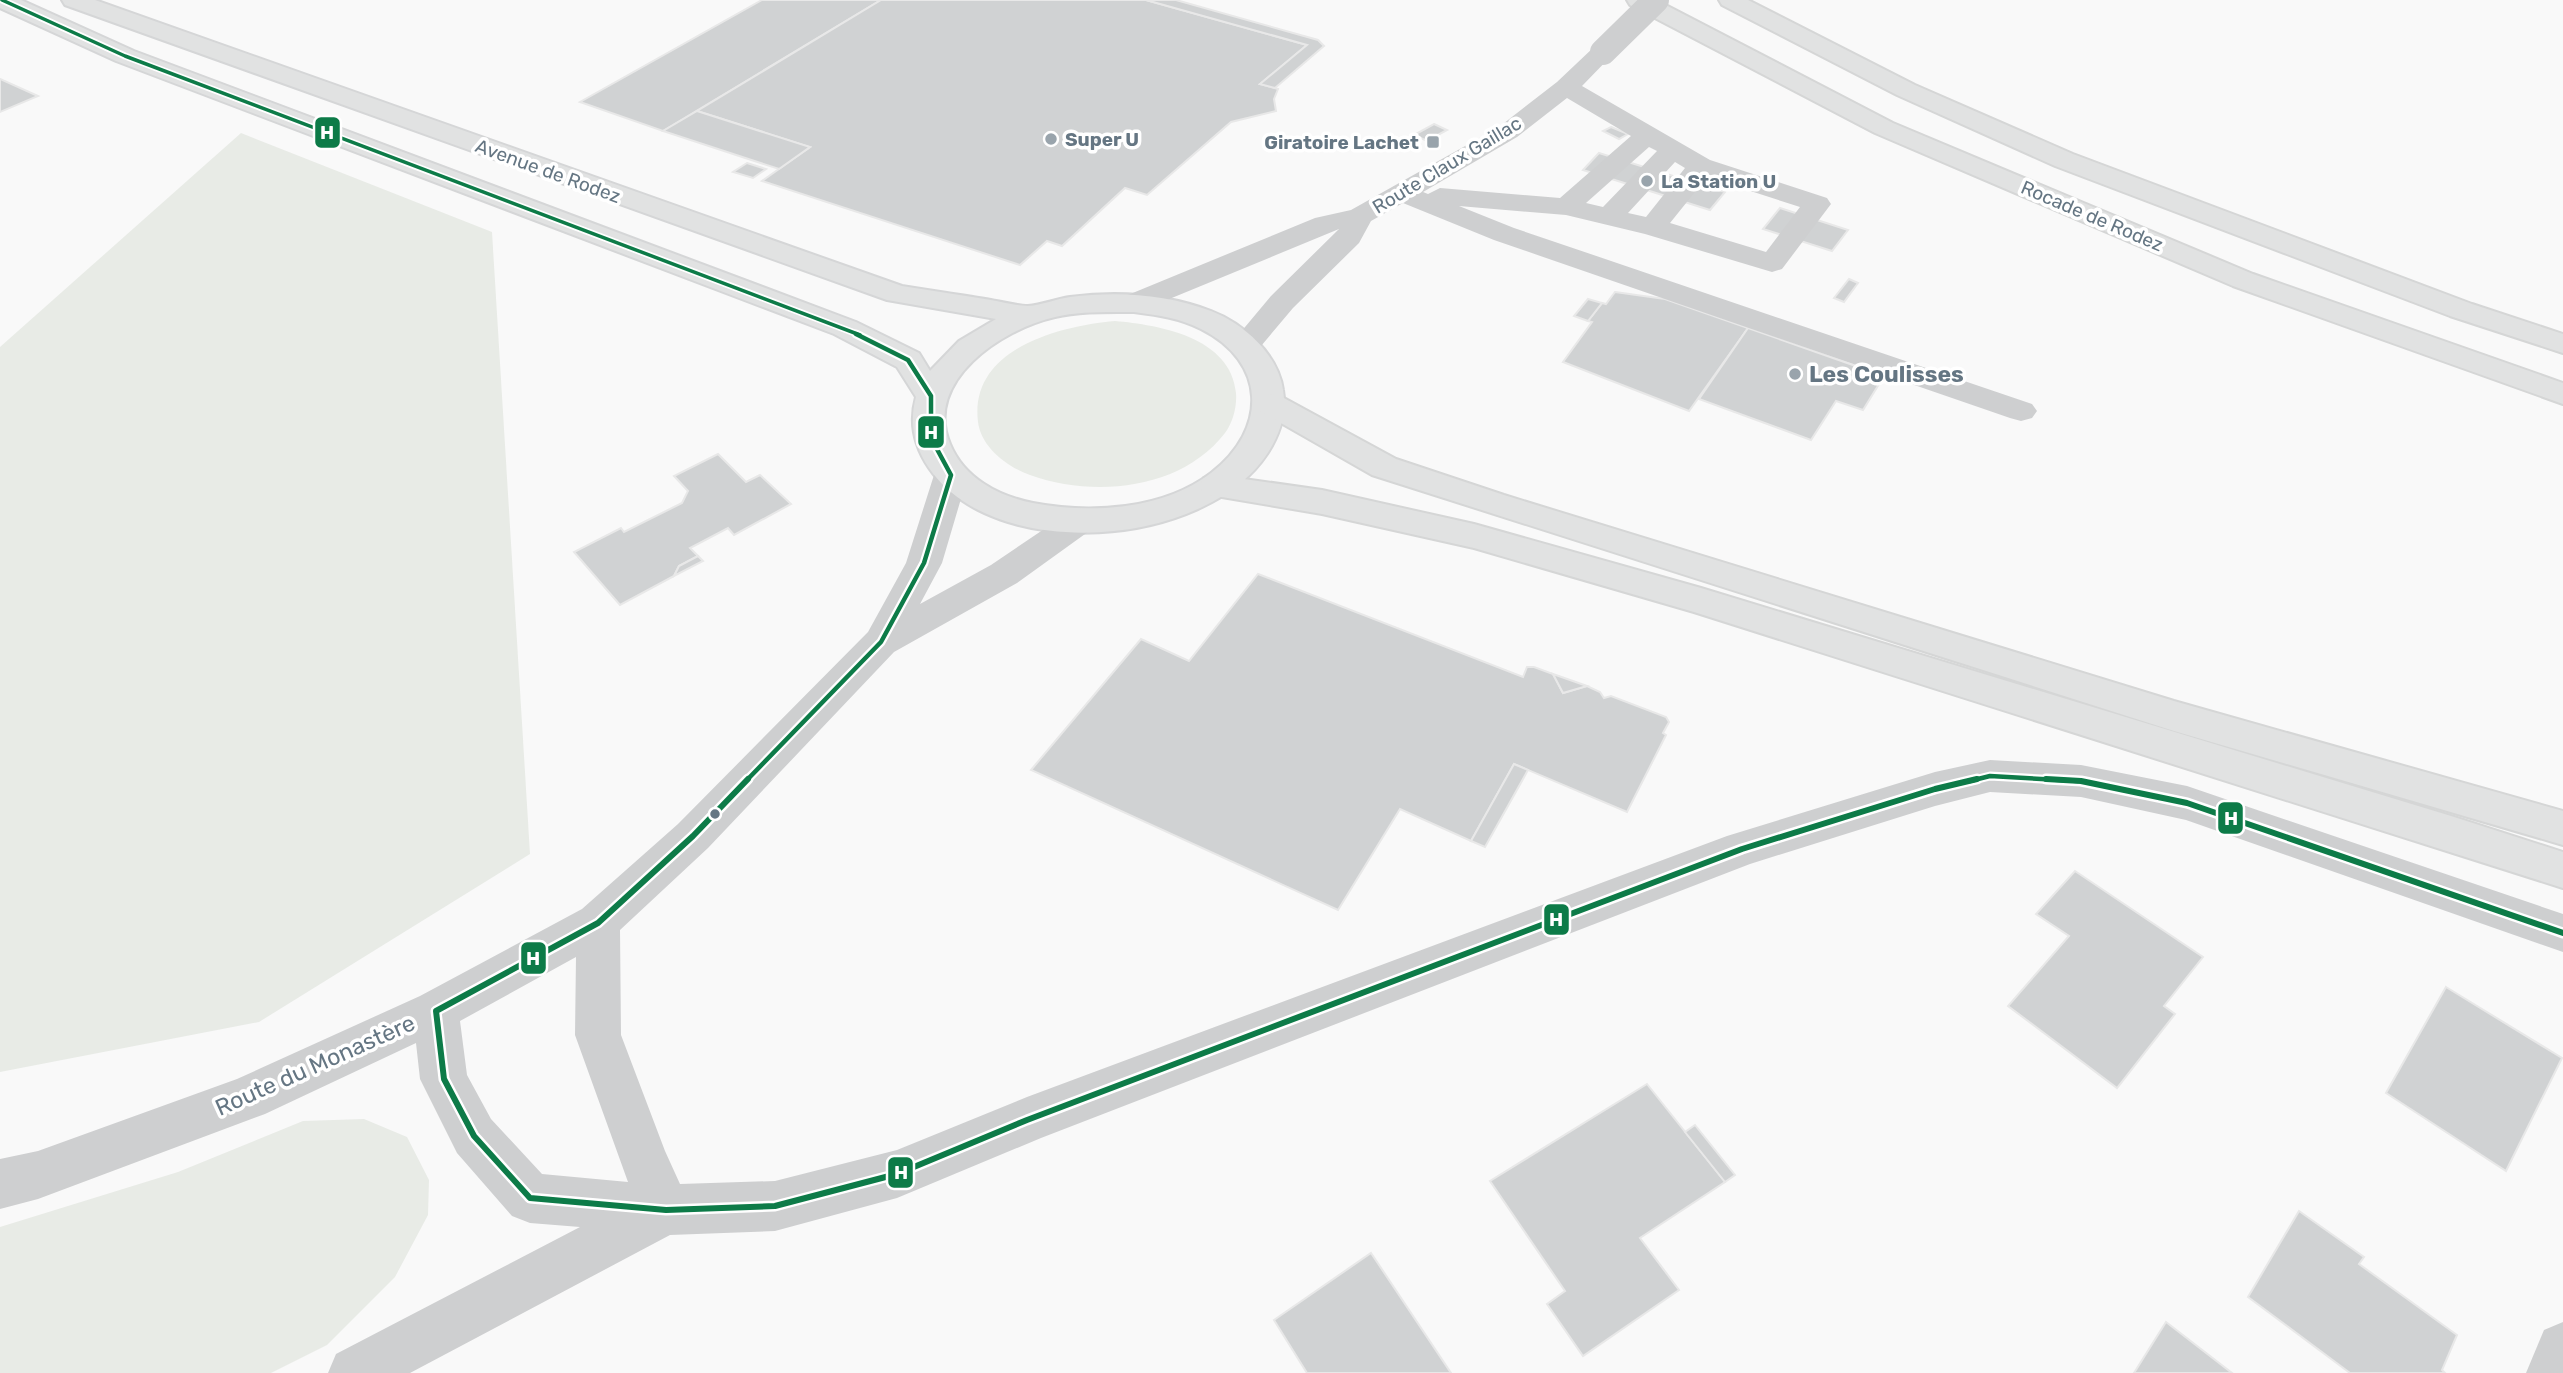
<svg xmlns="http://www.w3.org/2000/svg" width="2563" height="1373" font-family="Rubik,sans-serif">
  <rect width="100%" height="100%" fill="#f9f9f9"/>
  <g fill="#e8ebe6">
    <polygon points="241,133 492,232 530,854 259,1022 0,1072 0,347"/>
    <path d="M1115 321C1159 325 1231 337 1236 393 1237 407 1233 422 1225 433 1181 490 1094 498 1030 475 1007 467 981 447 978 422 969 349 1059 326 1115 321Z"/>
    <polygon points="364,1119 407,1137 429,1180 428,1215 395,1277 327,1345 271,1373 0,1373 0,1227 178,1172 303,1121"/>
  </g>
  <g fill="#d0d2d3" stroke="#e8e8e8" stroke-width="2">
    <polygon points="762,0 881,0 663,131 580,102"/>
    <polygon points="881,0 1146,0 1307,45 1260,84 1278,89 1274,99 1276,111 1231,122 1147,195 1125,188 1062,246 1047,241 1020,265 762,181 810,147 697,111"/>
    <polygon points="1146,0 1176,0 1318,40 1324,46 1275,88 1260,84 1307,45"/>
    <polygon points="0,79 38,96 0,112"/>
    <polygon points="697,111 810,147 779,169 663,131"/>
    <polygon points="1434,124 1447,130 1427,141 1414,135"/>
    <polygon points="1611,127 1628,134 1619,139 1603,131"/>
    <polygon points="1599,153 1725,192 1710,210 1583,170"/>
    <polygon points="747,163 766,169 753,178 733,172"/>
    <polygon points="1780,208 1848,230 1832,251 1763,229"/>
    <polygon points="1849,279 1858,283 1844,302 1834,298"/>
    <polygon points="1615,292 1665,299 1748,328 1689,411 1563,362 1592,322 1588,321 1602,303 1606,304"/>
    <polygon points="1588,299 1602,303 1588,321 1574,316"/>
    <polygon points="1748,328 1884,376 1863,410 1836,401 1811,440 1699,399"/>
    <polygon points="718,454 746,482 760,475 791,504 734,535 728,528 690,548 698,556 679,566 674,576 620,605 574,552 621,528 624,532 682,503 688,491 674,476"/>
    <polygon points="698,556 703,561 674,576 679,566"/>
    <polygon points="1258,574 1523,677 1527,667 1534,667 1553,674 1563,693 1587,686 1600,692 1604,698 1611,696 1666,717 1669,722 1663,733 1666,735 1627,812 1514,764 1471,841 1400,809 1338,910 1031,770 1141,639 1189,661"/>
    <polygon points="1553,674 1587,686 1563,693"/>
    <polygon points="1514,764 1528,770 1485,847 1471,841"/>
    <polygon points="2075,871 2203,957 2164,1006 2175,1014 2117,1088 2008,1006 2069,936 2036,914"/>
    <polygon points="2446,987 2562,1058 2506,1171 2386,1093"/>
    <polygon points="1647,1084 1725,1182 1640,1238 1679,1290 1583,1356 1547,1304 1565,1291 1490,1181"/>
    <polygon points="1695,1125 1735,1175 1725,1182 1685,1132"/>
    <polygon points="2299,1211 2364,1257 2359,1264 2457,1335 2442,1370 2445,1373 2350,1373 2248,1297"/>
    <polygon points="1371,1253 1451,1373 1307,1373 1274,1320"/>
    <polygon points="2166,1322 2232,1373 2134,1373"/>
  </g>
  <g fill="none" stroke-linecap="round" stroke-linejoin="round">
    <g stroke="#d5d6d7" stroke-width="4">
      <path id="major" d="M0 0H21L134 51 856 322 919 353 930 371 959 341 996 319 887 300 65 5 62 0H95L902 286C932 291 962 295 991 300 1003 302 1017 306 1028 306 1042 305 1056 299 1070 297 1117 291 1166 294 1211 311 1243 323 1278 354 1283 390 1287 414 1280 434 1267 454 1205 548 994 564 929 468 914 446 909 422 916 397L897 367 834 334 116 61 0 8ZM1134 312C1157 315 1180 318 1201 329 1267 362 1268 429 1211 473 1163 510 1090 514 1033 503 998 496 964 478 950 444 923 381 1002 329 1055 317 1080 311 1108 312 1134 312Z"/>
    </g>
    <g stroke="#d5d6d6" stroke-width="4">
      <g id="highway">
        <polygon points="1627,0 1656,0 1893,123 2253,274 2563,383 2563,404 2233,286 1875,133 1630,5"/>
        <polygon points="1719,0 1748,0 1915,85 2073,154 2472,304 2563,334 2563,353 2450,316 2055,166 1897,95 1722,5"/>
        <polygon points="1271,394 1282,397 1396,459 1504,495 2174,701 2563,811 2563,845 2174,731 1372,475 1260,411 1255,404 1260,397"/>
        <polygon points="1216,475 1322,490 1474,524 1701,588 2451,816 2563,852 2563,888 1694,612 1474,548 1322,514 1204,494 1199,486 1204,478"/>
      </g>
    </g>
    <g fill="#cecfd0" fill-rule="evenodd">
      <path d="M1603 45 1612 47 1615 52 1582 86 1710 160 1827 198 1831 204 1782 269 1772 272 1762 269 1645 234 1566 215 1459 206 1514 228 2032 404 2037 411 2032 418 2021 421 2010 418 1494 240 1403 203 1371 221 1359 243 1293 308 1256 352 1245 354 1234 352 1230 345 1271 296 1339 229 1145 309 1134 312 1123 309 1119 303 1123 297 1315 218 1351 210 1499 127 1557 82 1594 47ZM1567 98 1631 136 1560 198 1440 188 1428 194 1423 192 1517 137ZM1649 147 1657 151 1603 207 1586 203ZM1675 162 1685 168 1646 217 1628 213ZM1707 177 1800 207 1766 252 1670 223Z"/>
      <path d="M951 464 963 467 968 475 942 563 920 604 991 565 1068 513 1080 509 1092 513 1097 521 1092 529 1017 583 894 652 708 848 620 930 621 1035 665 1151 680 1184 775 1181 897 1150 1027 1097 1727 836 1935 772 1990 760 2081 765 2187 786 2563 914V952L2186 820 2081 797 1990 792 1935 806 1750 864 1041 1138 897 1198 775 1231 670 1235 410 1373H328L336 1354 580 1227 530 1223 512 1216 457 1153 420 1079 416 1043 265 1114 38 1199 0 1209V1159L38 1151 237 1079 420 996 582 909 678 824 868 632 906 563 934 475 939 467ZM576 957 575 1035 628 1182 542 1174 491 1119 467 1075 460 1021Z"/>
      <polygon points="2563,1322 2563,1373 2526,1373 2544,1330"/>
    </g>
    <use href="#major" fill="#e1e2e2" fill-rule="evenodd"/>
    <use href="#highway" fill="#e1e2e2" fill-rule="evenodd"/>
    <polyline stroke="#cecfd0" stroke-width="26" points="1603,52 1656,0"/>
    <g stroke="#fff" stroke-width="7">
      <polyline id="bus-1-far2" points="2,0 125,56 860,335"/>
    </g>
    <g stroke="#fff" stroke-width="9">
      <g id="bus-1-far1">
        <polyline points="746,781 881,642 924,563 951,475 931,438 931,396 908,360 856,334"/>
        <polyline points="1970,781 1990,776 2078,781"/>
      </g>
    </g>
    <g stroke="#fff" stroke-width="11">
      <g id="bus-1">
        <polyline points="748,779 693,836 598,923 436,1011 444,1079 474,1136 530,1198 666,1210 775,1206 897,1174 1027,1120 1742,849 1935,789 1977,779"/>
        <polyline points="2046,779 2081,781 2187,803 2563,933"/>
      </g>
    </g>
    <use href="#bus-1-far2" stroke="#0d7b48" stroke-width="3.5"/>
    <use href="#bus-1-far1" stroke="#0d7b48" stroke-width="4.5"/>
    <use href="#bus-1" stroke="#0d7b48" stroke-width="6"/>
  </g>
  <g fill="#99a4ac" stroke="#fff" stroke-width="2.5">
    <circle cx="1051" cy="139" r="7"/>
    <rect x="1426" y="135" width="14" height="14" rx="3.5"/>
    <circle cx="1647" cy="181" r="7"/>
    <circle cx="1795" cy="374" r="7"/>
  </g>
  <circle fill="#657683" stroke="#fff" stroke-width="2.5" cx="715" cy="814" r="6"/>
  <g text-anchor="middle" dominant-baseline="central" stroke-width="7" stroke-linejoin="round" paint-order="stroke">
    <g font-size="19" font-weight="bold" fill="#657683" stroke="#fff" text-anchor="start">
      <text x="1065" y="139">Super U</text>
      <text x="1419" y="142" text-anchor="end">Giratoire Lachet</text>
      <text x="1661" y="181">La Station U</text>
    </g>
    <g font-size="19" fill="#657683" stroke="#fff">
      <text transform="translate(1447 165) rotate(-31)">Route Claux Gaillac</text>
      <text transform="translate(548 171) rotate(20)">Avenue de Rodez</text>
      <text transform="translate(2092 216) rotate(23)">Rocade de Rodez</text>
    </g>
    <g font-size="23" font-weight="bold" fill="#657683" stroke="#fff" text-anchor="start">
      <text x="1809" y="374">Les Coulisses</text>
    </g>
    <g font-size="23" fill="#657683" stroke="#fff">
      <text transform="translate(315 1065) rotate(-24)">Route du Monastère</text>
    </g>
  </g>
  <g stroke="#fff" stroke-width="2.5">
    <rect x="314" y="116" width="27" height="33" rx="7" fill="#0d7b48"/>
    <rect x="917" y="415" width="28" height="34" rx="7" fill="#0d7b48"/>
    <rect x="2217" y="801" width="27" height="34" rx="7" fill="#0d7b48"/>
    <rect x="1543" y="903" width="27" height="33" rx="7" fill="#0d7b48"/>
    <rect x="520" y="941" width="27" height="34" rx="7" fill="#0d7b48"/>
    <rect x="887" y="1156" width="27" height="33" rx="7" fill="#0d7b48"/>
  </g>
  <g font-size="19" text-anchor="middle" font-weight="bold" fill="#fff">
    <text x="327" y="139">H</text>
    <text x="931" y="439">H</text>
    <text x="2231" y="825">H</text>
    <text x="1556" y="926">H</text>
    <text x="533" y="965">H</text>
    <text x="901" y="1179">H</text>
  </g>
</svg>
